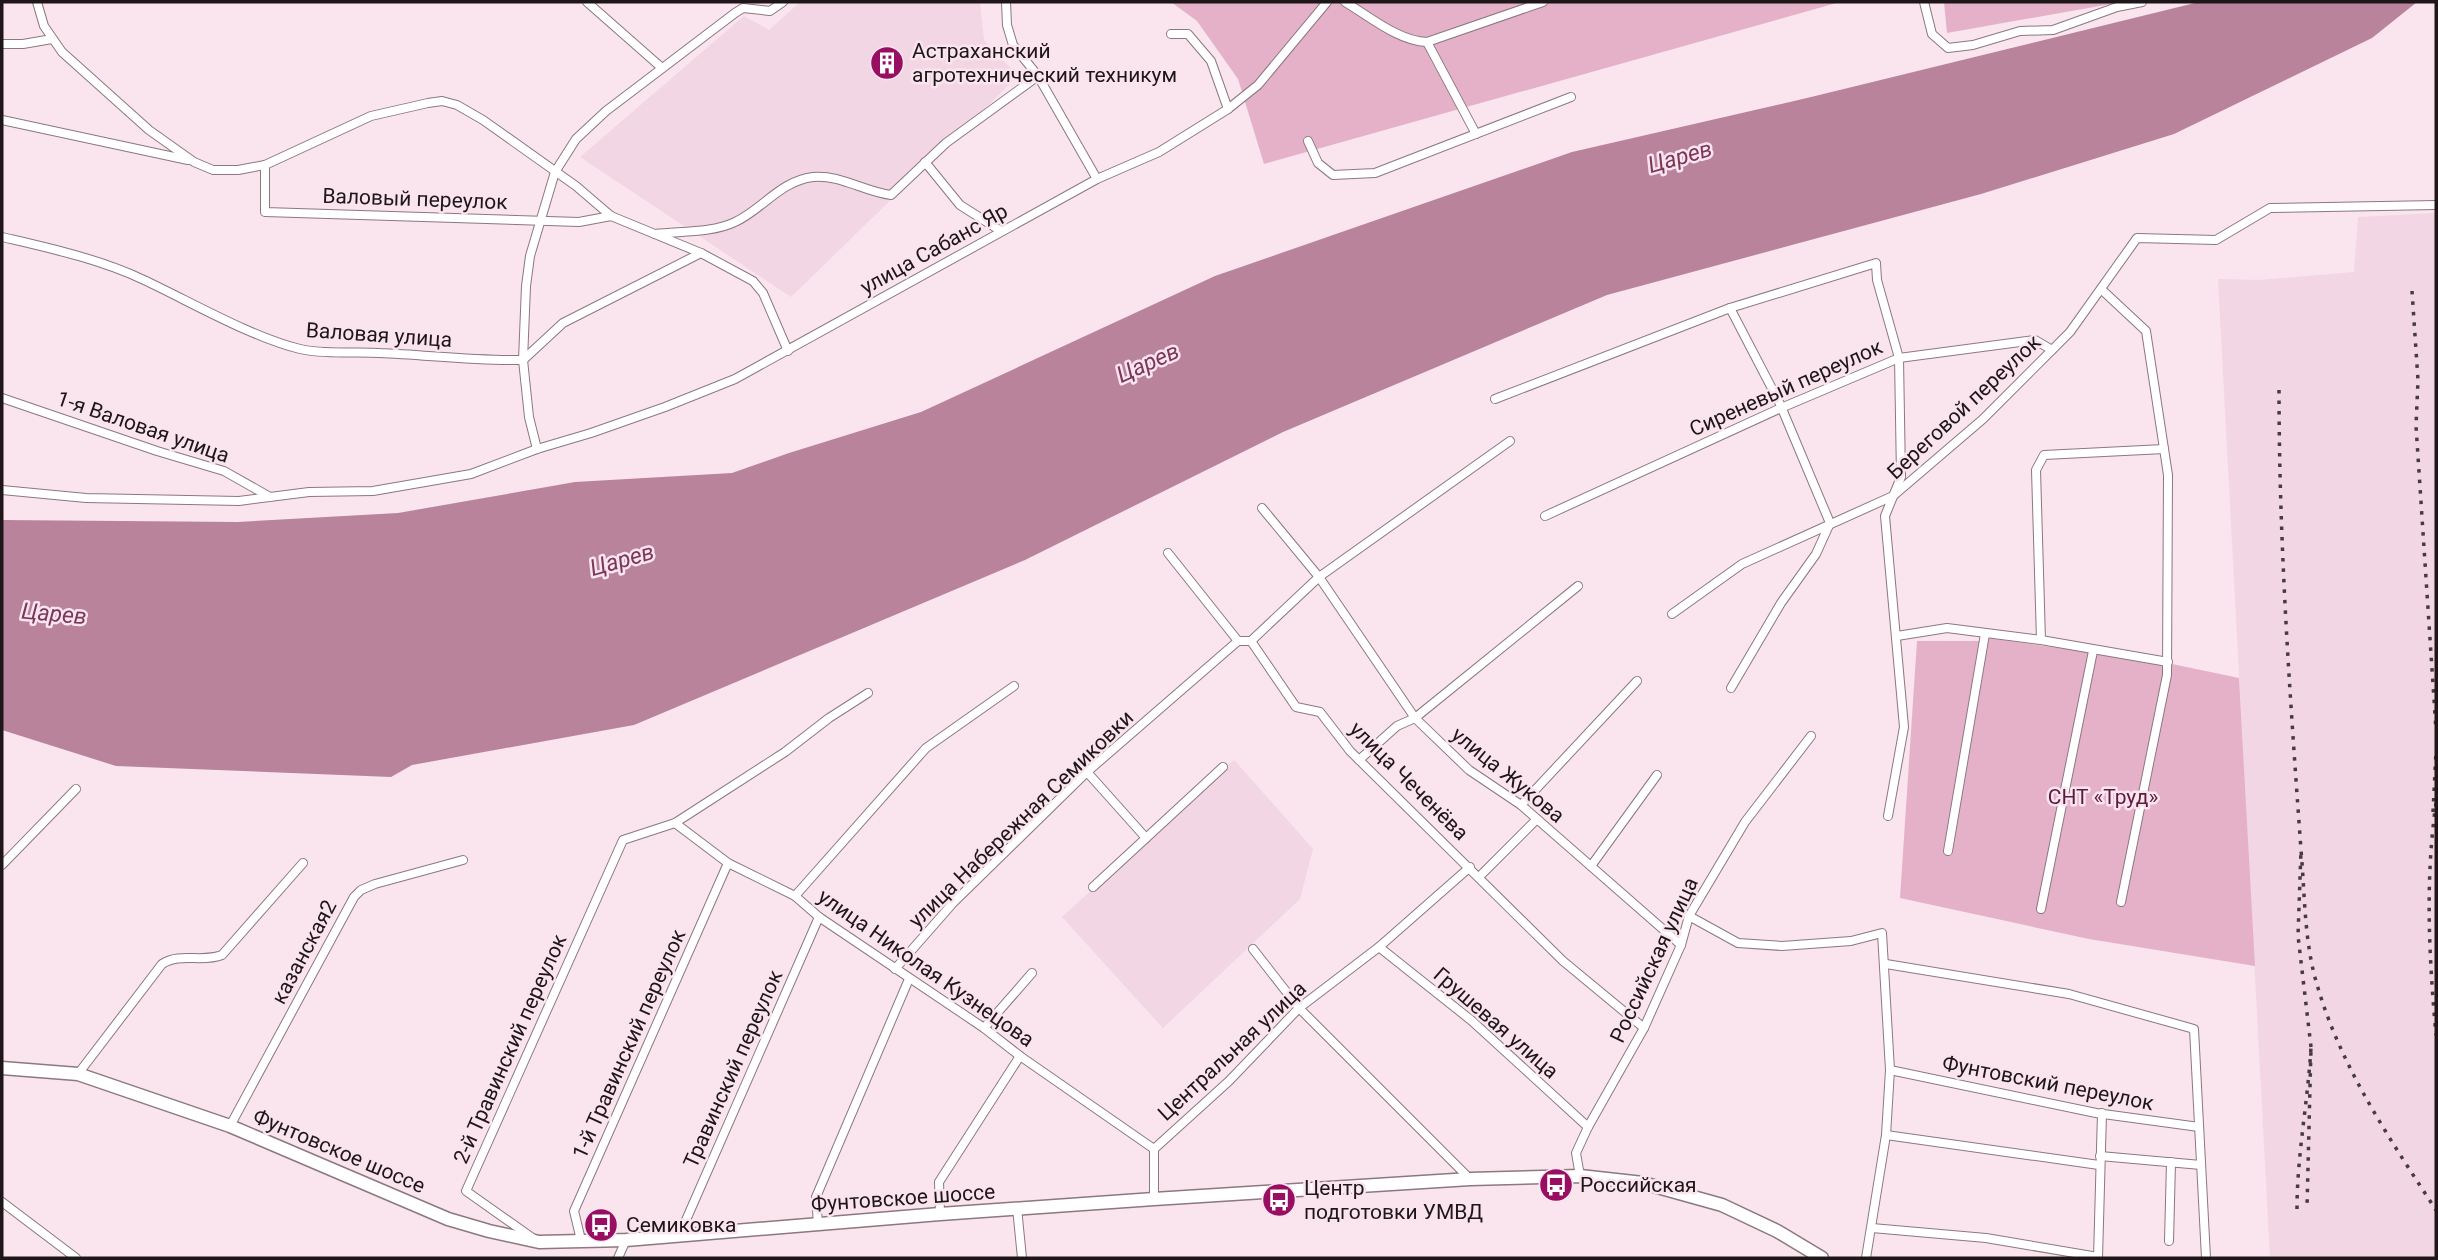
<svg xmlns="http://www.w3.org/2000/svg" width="2438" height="1260" font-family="Roboto,sans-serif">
  <rect width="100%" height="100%" fill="#fae4ed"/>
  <g fill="#f3d6e3">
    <polygon points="800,2 980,2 984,40 1018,76 791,297 580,157 744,16 769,30"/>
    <polygon points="2436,213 2436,1258 2270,1258 2218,279 2259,280 2354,272 2358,217"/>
    <polygon points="1234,760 1313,849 1300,899 1163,1028 1062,917"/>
  </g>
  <g fill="#e5b1c8">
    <polygon points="1171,2 1840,2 1264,164 1238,79 1197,21"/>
    <polygon points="1944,2 2122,2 1947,33"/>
    <polygon points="1988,638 2172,664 2239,678 2255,966 2089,939 1900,898 1917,641 1979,641"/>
  </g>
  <polygon fill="#b9839c" points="2199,2 2417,2 2372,38 2174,134 1981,194 1607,295 1283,432 1025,560 634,725 412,765 391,777 116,766 2,730 2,520 238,522 398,513 575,482 732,473 789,453 921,412 1215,276 1572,152 1807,98"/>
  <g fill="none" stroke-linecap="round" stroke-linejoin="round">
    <g stroke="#8b7880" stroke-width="10">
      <g id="street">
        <polyline points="37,2 44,26 62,52 149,130 194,162 213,170 238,170 265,165 371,116 428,103 442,101 457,105 483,120 576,186 611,216 701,253 753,281 763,293 788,351"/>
        <polyline points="587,2 662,68"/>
        <polyline points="1006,2 1007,25 1013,45 1038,76 1097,179"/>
        <path d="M1345 2C1369 16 1398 41 1427 42L1543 2"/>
        <polyline points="1924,2 1932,34 1948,48 1973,45 2020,31 2053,30 2117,7 2142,2"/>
        <polyline points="1171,34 1188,34 1211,61 1228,109"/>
        <polyline points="1427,42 1476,134"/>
        <polyline points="2,44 23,44 52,39"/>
        <polyline points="2,120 188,160"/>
        <polyline points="1308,141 1318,163 1333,175 1375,173 1571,97"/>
        <polyline points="925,162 960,205 1001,231"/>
        <polyline points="265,165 265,212 579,222 611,216"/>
        <path d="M655 234C681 231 712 233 735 222 763 209 780 181 813 177 839 174 865 192 891 195L946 143 1038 76"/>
        <path d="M2 237C49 248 100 259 144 280 191 302 251 337 300 349 325 355 354 351 380 353 428 355 475 361 523 360L563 323 701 253"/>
        <polyline points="2101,289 2146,331 2168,475 2167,675 2121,902"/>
        <polyline points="1730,308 1780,404 1830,523 1816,554 1781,603 1731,688"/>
        <polyline points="2,398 157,451 224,471 270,497"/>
        <polyline points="1495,399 1730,308 1876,263 1877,280 1899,358 1901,477 1885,516 1904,727 1888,816"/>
        <polyline points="537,449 529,417 523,360 526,286 530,256 555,172 576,139 606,111 735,13 743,8 770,11 783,2"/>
        <polyline points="2,490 86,498 239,501 309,492 373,491 471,474 537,449 591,433 665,407 735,379 1097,179 1159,152 1228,109 1258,85 1327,2"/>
        <polyline points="1262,508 1319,577 1415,718 1469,770 1521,805 1681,945"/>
        <polyline points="1545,516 1781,408 1899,358 2035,340 2052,350"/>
        <polyline points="1168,553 1238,641 1251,641 1296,707 1320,712 1350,751 1563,961 1644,1028"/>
        <polyline points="1672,614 1742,564 1893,496 1983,419 2070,332 2137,238 2216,240 2270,208 2436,205"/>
        <polyline points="1897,636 1947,628 2041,640 2168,662"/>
        <polyline points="2041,640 2036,470 2044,455 2164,449"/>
        <polyline points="1251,641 1319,577 1510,441"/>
        <polyline points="1359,760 1397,726 1415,718 1578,586"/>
        <polyline points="1087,772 1146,838"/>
        <polyline points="1521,805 1637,681"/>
        <polyline points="675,823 728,863 795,896 819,917 984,1028 1020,1056 1154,1149"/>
        <polyline points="1948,851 1985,634"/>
        <polyline points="2,865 76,789"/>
        <polyline points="1591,866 1657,775"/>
        <polyline points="1479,877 1537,819"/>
        <polyline points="1093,887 1223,767"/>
        <polyline points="795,896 926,748 1014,686"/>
        <polyline points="2041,909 2093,651"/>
        <polyline points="1689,916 1738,943 1782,946 1851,941 1882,933 1890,1070 1886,1135 1866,1258"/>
        <polyline points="1379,947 1472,1021 1588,1127"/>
        <polyline points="1253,949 1299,1008 1470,1179"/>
        <polyline points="1886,964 2069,994 2194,1029 2206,1258"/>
        <polyline points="895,969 953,903 1087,772 1238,641"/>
        <polyline points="984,1028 1032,973"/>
        <polyline points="1890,1070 2096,1113 2199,1127"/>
        <path d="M78 1074 162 964C180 952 202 963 222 955L303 863"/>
        <polyline points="230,1126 354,897 361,890 375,884 463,860"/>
        <polyline points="1886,1135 2099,1165"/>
        <polyline points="2100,1156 2201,1165"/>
        <polyline points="1580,1176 1576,1153 1588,1127 1644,1028 1681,945 1689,916 1745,822 1811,736"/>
        <polyline points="1154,1199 1154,1149 1229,1081 1299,1008 1379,947 1470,867"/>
        <polyline points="2,1202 76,1258"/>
        <polyline points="1017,1208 1022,1258"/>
        <polyline points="940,1214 939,1182 1020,1056"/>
        <polyline points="818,1224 816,1197 909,979"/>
        <polyline points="1872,1228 1986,1238 2098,1257"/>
        <polyline points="679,1236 819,917"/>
        <polyline points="534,1239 466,1191 623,840 675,823 785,752 829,718 868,693"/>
        <polyline points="581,1240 574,1211 728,863"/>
        <polyline points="2169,1241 2171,1162"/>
        <polyline points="618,1258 626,1240"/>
        <polyline points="2098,1258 2102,1113"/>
      </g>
    </g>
    <g stroke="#8b7880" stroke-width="15">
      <polyline id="secondary" points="2,1068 78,1074 230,1126 448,1219 489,1231 539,1242 626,1240 940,1214 1154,1199 1470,1179 1580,1176 1643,1183 1722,1205 1777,1231 1822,1258"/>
    </g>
    <use href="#street" stroke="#fff" stroke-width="8"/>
    <use href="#secondary" stroke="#fff" stroke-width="12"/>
    <g stroke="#463b3f" stroke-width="3.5" stroke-dasharray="3.5 7" stroke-linecap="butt">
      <polyline points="2412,291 2418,380 2416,426 2436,730"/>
      <path d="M2279 390C2279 544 2290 697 2301 850"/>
      <path d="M2436 803C2425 880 2429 957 2436 1035"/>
      <polyline points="2433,812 2436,751"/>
      <path d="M2311 1047 2298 936 2301 850C2305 895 2304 944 2318 988 2342 1069 2391 1141 2436 1210"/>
      <path d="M2297 1209C2297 1155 2308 1101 2311 1047L2307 1208"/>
    </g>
  </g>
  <defs>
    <g id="building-disc" transform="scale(1.75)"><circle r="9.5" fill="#970e63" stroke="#fae4ed"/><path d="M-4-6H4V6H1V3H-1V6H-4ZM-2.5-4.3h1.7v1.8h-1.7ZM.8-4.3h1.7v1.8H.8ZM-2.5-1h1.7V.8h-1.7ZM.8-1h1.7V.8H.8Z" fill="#fff"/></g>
    <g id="bus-disc" transform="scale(1.75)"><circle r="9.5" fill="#970e63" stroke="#fae4ed"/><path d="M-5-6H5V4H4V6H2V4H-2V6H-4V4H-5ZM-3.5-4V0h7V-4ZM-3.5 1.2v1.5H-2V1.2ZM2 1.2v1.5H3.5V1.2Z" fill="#fff"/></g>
  </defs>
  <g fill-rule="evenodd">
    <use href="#building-disc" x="887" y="63"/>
    <use href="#bus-disc" x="1556" y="1185"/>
    <use href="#bus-disc" x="1279" y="1200"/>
    <use href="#bus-disc" x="601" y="1225"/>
  </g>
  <g text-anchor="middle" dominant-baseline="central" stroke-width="5" stroke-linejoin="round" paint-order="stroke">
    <g font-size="21" fill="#1e1619" stroke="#fae4ed" text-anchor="start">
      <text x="912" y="51">Астраханский<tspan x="912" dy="24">агротехнический техникум</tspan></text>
      <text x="1580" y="1185">Российская</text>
      <text x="1304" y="1188">Центр<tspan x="1304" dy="24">подготовки УМВД</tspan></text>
      <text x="626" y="1225">Семиковка</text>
    </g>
    <g font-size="21" fill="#1e1619" stroke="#fae4ed">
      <text transform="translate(415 199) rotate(2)">Валовый переулок</text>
      <text transform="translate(934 249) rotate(-29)">улица Сабанс Яр</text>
      <text transform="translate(379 335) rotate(4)">Валовая улица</text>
      <text transform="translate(1786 388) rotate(-24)">Сиреневый переулок</text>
      <text transform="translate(1964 407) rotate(-43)">Береговой переулок</text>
      <text transform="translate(143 427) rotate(19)">1-я Валовая улица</text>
      <text transform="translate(1508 775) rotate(39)">улица Жукова</text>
      <text transform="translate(1409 781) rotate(45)">улица Чеченёва</text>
      <text transform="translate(1021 819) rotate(-44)">улица Набережная Семиковки</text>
      <text transform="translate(304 952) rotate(-62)">казанская2</text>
      <text transform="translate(1654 960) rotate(-65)">Российская улица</text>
      <text transform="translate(926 968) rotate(35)">улица Николая Кузнецова</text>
      <text transform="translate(1496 1023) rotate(41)">Грушевая улица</text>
      <text transform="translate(629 1044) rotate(-66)">1-й Травинский переулок</text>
      <text transform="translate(510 1049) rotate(-66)">2-й Травинский переулок</text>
      <text transform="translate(1232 1051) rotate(-43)">Центральная улица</text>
      <text transform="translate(733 1069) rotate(-66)">Травинский переулок</text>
      <text transform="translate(2048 1083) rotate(11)">Фунтовский переулок</text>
      <text transform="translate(339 1151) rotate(23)">Фунтовское шоссе</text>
      <text transform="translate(903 1198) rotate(-4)">Фунтовское шоссе</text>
    </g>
    <g font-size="21" fill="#5c1a3f" stroke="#fae4ed">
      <text x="2103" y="797">СНТ «Труд»</text>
    </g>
    <g font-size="23" font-style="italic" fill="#7b375a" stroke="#fae4ed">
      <text transform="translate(1680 157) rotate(-16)">Царев</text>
      <text transform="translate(1148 363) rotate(-24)">Царев</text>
      <text transform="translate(622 560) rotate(-16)">Царев</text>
      <text transform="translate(54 614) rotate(5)">Царев</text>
    </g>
  </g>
  <rect width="2438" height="1260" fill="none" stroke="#1e1619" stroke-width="7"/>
</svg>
